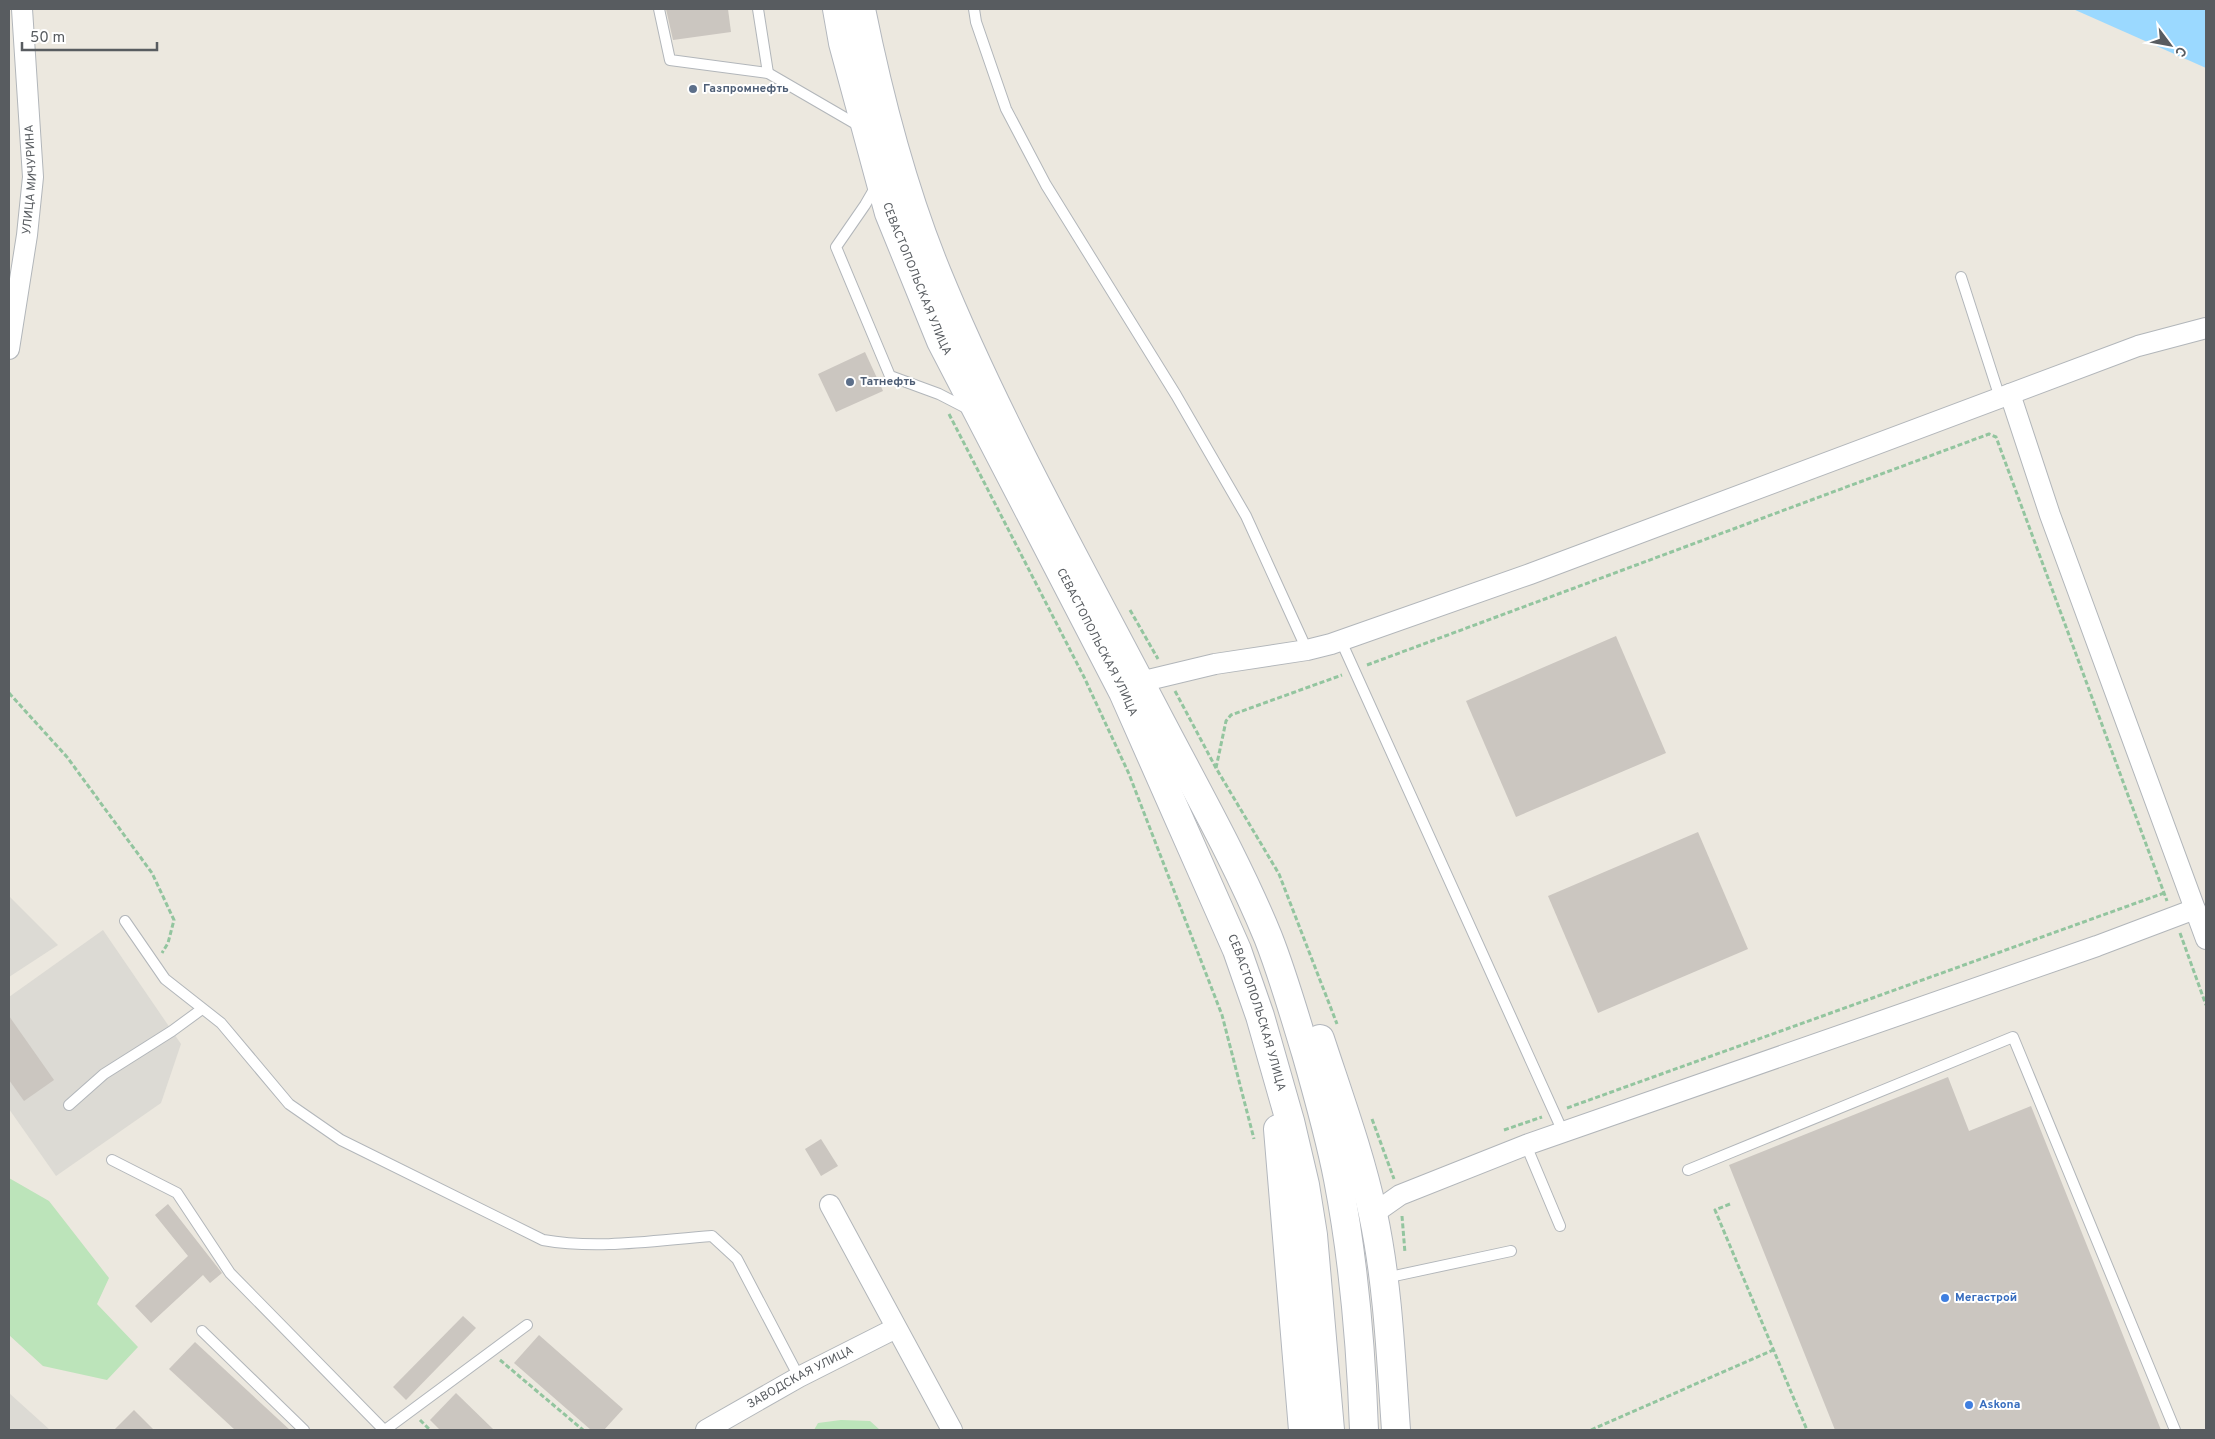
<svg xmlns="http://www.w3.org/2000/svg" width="2215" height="1439" font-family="Overpass,sans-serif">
  <rect width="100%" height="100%" fill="#ece8df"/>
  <g fill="#dcdad4">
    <polygon points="9,896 58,945 9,977"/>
    <polygon points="103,930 181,1044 161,1103 56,1176 9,1109 9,997"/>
    <polygon points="9,1393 50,1430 9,1430"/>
  </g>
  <g fill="#bce4ba">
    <polygon points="9,1178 49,1201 109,1278 97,1304 138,1347 107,1380 43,1366 9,1335"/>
    <polygon points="841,1420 870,1421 880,1430 814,1430 818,1423"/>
  </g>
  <polygon fill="#9bd9ff" points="2073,9 2206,9 2206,68"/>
  <g fill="#cbc6c0">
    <polygon points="666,9 728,9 731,32 673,40"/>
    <polygon points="865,352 883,391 836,412 818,374"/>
    <polygon points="1616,636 1666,753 1516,817 1466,701"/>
    <polygon points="1698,832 1748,949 1598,1013 1548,896"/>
    <polygon points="9,1016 54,1080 24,1101 9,1080"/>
    <polygon points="1948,1077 1969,1131 2031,1106 2161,1430 1835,1430 1729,1165"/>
    <polygon points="821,1139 838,1166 821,1176 805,1149"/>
    <polygon points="168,1204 222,1273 210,1283 203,1275 151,1323 135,1306 188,1256 155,1215"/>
    <polygon points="463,1316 476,1328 406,1400 393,1387"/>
    <polygon points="539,1335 623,1409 604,1430 591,1430 514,1363"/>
    <polygon points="195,1342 290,1430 235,1430 169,1369"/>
    <polygon points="456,1393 494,1430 440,1430 430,1420"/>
    <polygon points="134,1410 154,1430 114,1430"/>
  </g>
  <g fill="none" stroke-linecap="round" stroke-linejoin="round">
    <g stroke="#b2b6ba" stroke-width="12">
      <g id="lane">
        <polyline points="659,9 670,60 768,73 861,127"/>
        <polyline points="758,9 768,73"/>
        <polyline points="974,9 976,22 1006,109 1046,185 1176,395 1246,516 1307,650"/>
        <polyline points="876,186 865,205 836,247 890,376 939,394 970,410"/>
        <polyline points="1961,277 2000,398"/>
        <polyline points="1341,641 1563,1132"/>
        <path d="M125 921 165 979 221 1023 289 1104 341 1140 543 1240C599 1250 657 1240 712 1236L737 1259 799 1377"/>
        <polyline points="69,1105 104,1074 172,1031 202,1009"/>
        <polyline points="1526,1145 1560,1226"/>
        <polyline points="112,1160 177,1193 230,1273 384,1430"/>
        <polyline points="1688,1170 2013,1037 2175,1430"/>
        <polyline points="1385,1278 1511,1251"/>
        <polyline points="202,1331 304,1430"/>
        <polyline points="385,1430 527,1325"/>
      </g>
    </g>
    <g stroke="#b2b6ba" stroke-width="22">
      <g id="street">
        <path id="s1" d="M9 349 27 235 33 177 22 9"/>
        <polyline points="2010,394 2050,515 2206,939"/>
        <polyline points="1140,682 1215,664 1307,650 1331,644 1530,574 2138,346 2206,328"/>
        <polyline points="830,1205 952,1430"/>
        <polyline points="1373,1214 1400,1195 1526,1145 2097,946 2195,909"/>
        <path id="s2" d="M706 1430 799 1377 896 1328"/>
      </g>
    </g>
    <g stroke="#b3b7bd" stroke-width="30">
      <g id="secondary">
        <path id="s3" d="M837 9 843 43 889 213 941 341 1123 692 1237 950 1260 1016 1290 1121 1305 1185 1313 1235 1330 1430"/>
        <path d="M861 9C879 98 902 188 937 273 999 424 1080 567 1155 711 1194 786 1236 859 1268 937 1283 975 1294 1014 1306 1053 1318 1095 1330 1137 1338 1179 1354 1262 1361 1346 1364 1430"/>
        <path d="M1320 1039C1339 1097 1360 1154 1373 1214 1388 1284 1391 1359 1396 1430"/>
        <polyline points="1278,1129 1303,1430"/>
      </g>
    </g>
    <g stroke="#93c59f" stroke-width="3" stroke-dasharray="5 2.5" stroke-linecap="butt">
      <polyline points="949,414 1084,677 1129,774 1222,1015 1254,1139"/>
      <polyline points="1130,610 1158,659"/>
      <polyline points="1367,665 1989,434 1996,437 2167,901"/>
      <polyline points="1175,691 1216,768 1279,874 1337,1024"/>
      <polyline points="9,693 67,757 152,873 174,920 168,943 162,953"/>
      <polyline points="1216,768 1226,721 1231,715 1342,675"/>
      <polyline points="2180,933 2206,1005"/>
      <polyline points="1567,1108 2164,893"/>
      <polyline points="1372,1119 1394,1179"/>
      <polyline points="1504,1130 1542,1117"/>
      <polyline points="1730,1204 1715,1210 1807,1430"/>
      <polyline points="1402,1216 1405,1253"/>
      <polyline points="500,1360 583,1430"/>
      <polyline points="420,1420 430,1430"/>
      <polyline points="1591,1430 1773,1350"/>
    </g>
    <use href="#lane" stroke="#fff" stroke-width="10"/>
    <use href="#street" stroke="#fff" stroke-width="20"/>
    <use href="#secondary" stroke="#fff" stroke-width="28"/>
  </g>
  <g fill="#5c6f8a" stroke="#fff" stroke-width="2">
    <circle cx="693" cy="89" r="5"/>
    <circle cx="850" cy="382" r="5"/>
  </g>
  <g fill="#3f7fe0" stroke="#fff" stroke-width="2">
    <circle cx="1945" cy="1298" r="5"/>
    <circle cx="1969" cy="1405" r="5"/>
  </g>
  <g text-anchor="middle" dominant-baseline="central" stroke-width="4" stroke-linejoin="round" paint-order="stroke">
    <g font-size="12" font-weight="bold" fill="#4e5e75" stroke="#fff" text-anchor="start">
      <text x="703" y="89">Газпромнефть</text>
      <text x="860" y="382">Татнефть</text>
    </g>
    <g font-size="12" fill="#585c60" stroke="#fff">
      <text stroke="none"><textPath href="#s1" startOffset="171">УЛИЦА МИЧУРИНА</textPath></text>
      <text stroke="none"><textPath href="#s3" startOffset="282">СЕВАСТОПОЛЬСКАЯ УЛИЦА</textPath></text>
      <text stroke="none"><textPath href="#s3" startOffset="688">СЕВАСТОПОЛЬСКАЯ УЛИЦА</textPath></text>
      <text stroke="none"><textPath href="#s3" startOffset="1092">СЕВАСТОПОЛЬСКАЯ УЛИЦА</textPath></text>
      <text stroke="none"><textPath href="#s2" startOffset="108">ЗАВОДСКАЯ УЛИЦА</textPath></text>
    </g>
    <g font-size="12" font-weight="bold" fill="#366cbe" stroke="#fff" text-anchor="start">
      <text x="1955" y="1298">Мегастрой</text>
      <text x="1979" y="1405">Askona</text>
    </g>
  </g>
  <rect width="2215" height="1439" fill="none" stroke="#585c60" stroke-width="20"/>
  <g transform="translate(2170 45) rotate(122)" stroke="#ffffff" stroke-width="4" paint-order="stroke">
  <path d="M0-4L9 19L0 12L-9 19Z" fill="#585c60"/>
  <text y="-8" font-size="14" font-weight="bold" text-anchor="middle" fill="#585c60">С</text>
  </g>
  <path d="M22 42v8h135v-8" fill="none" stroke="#585c60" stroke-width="2.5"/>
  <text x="30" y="42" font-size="15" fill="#585c60" stroke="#ffffff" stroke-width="4" paint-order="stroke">50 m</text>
</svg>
